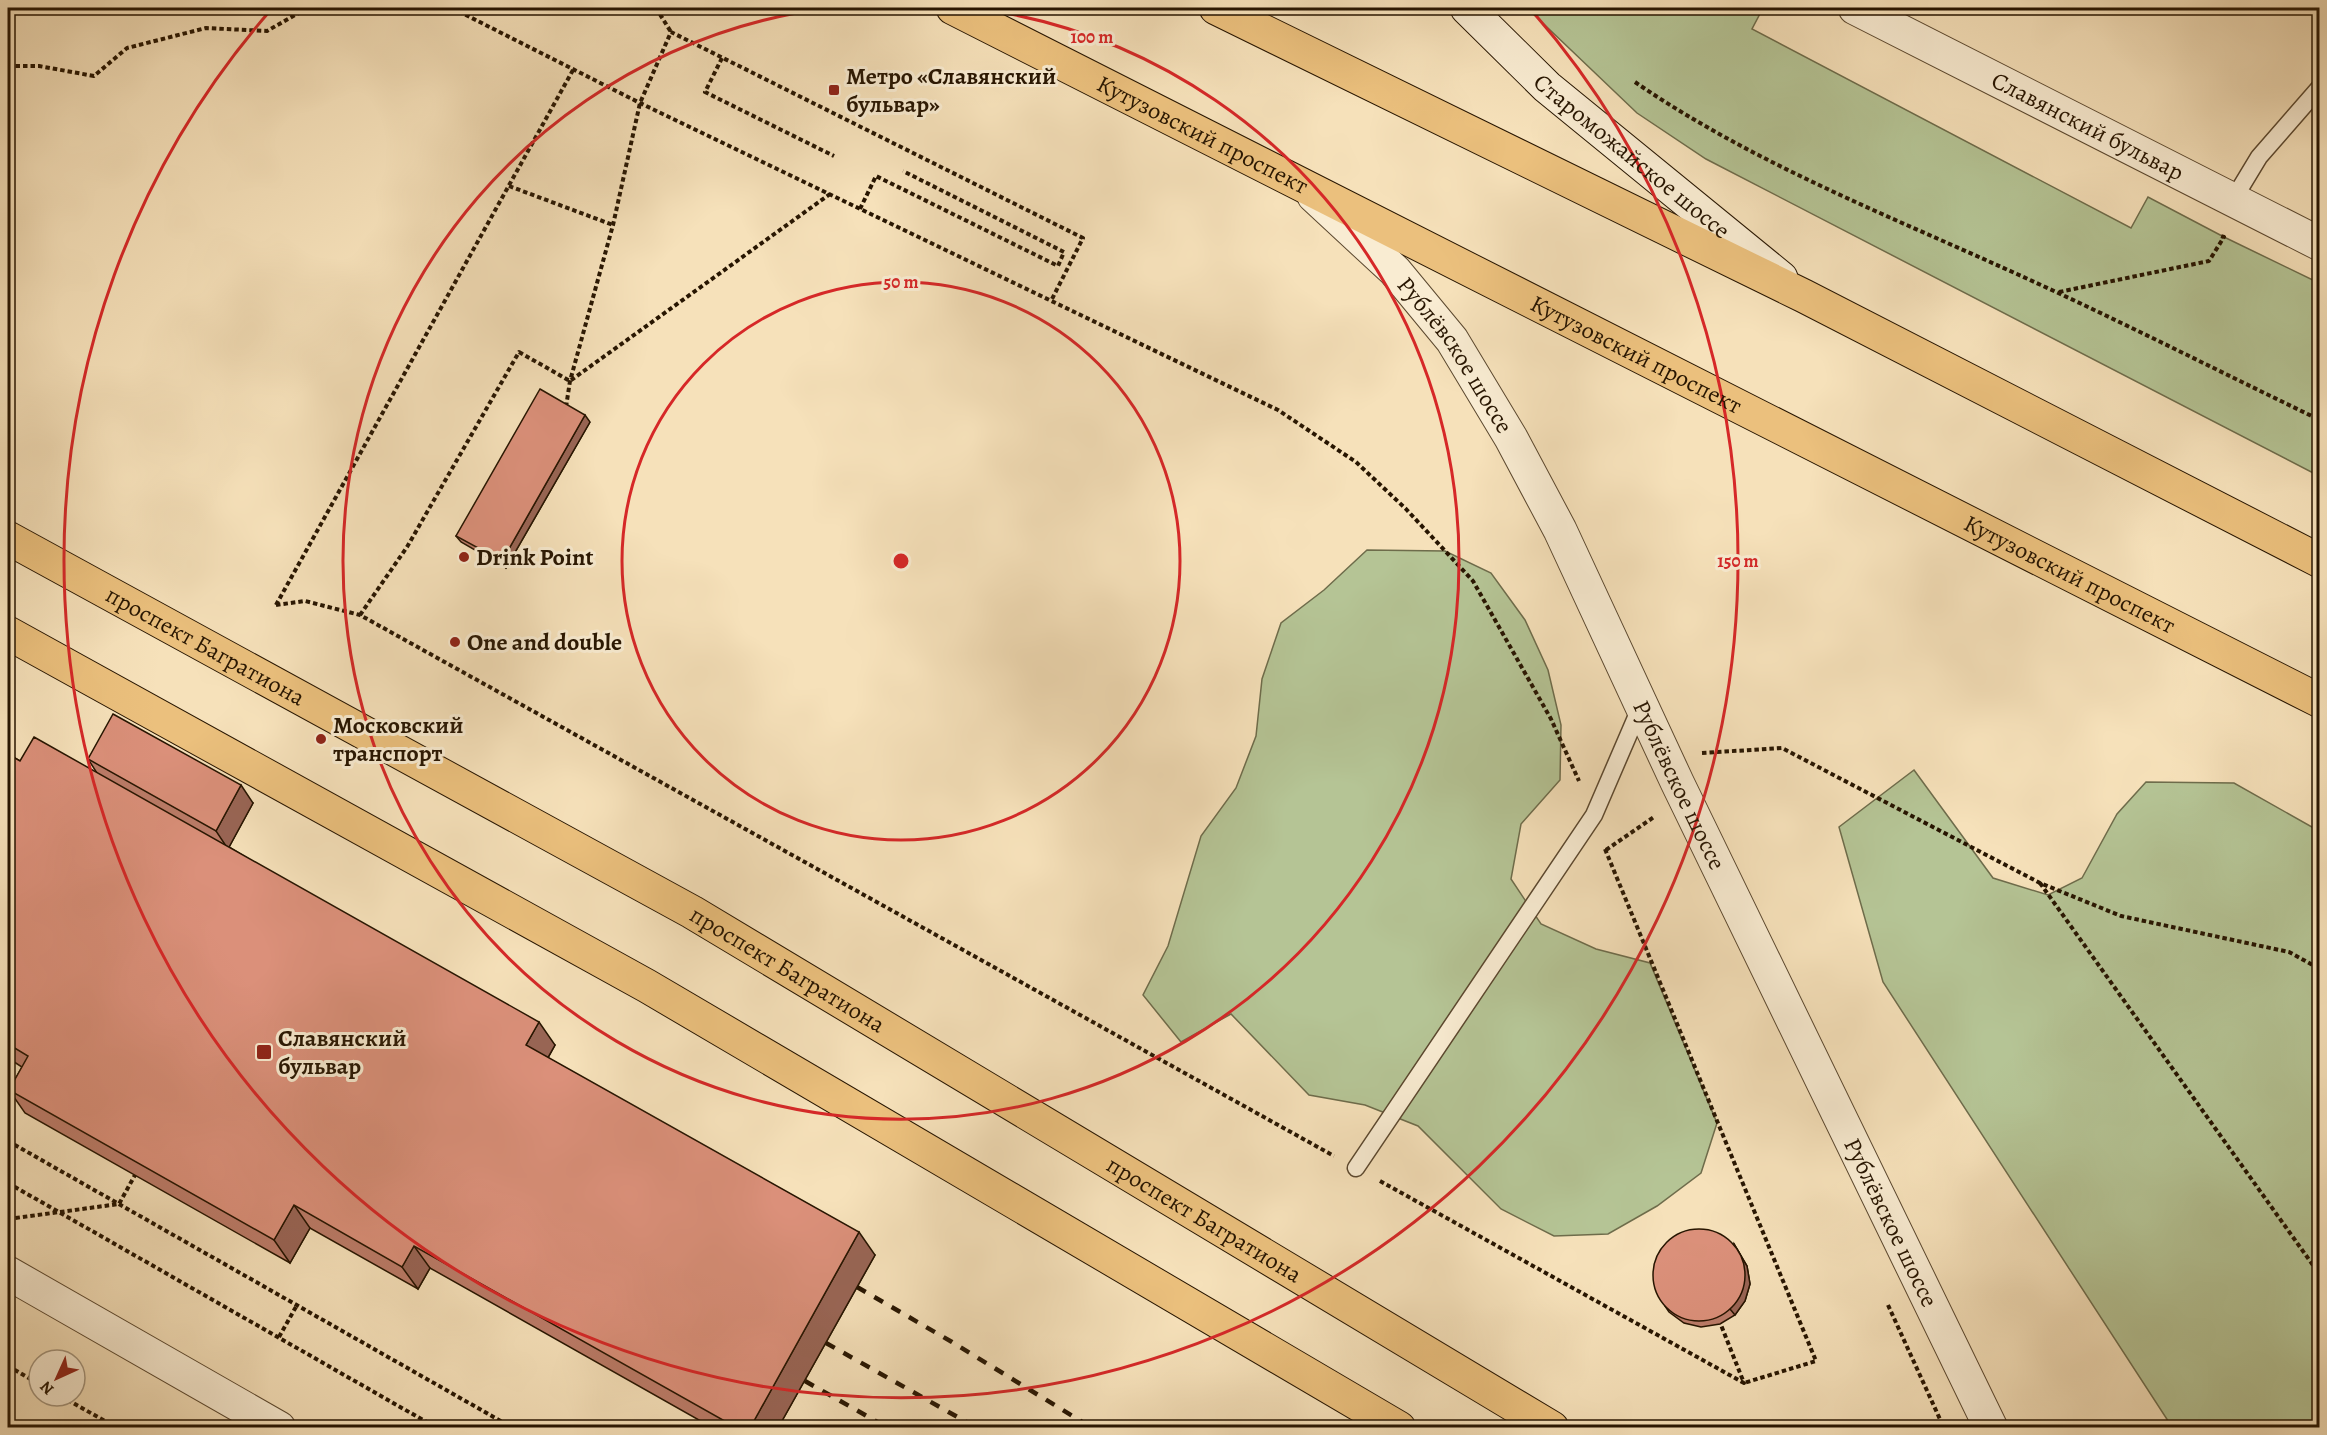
<svg xmlns="http://www.w3.org/2000/svg" width="2327" height="1435" font-family="Alegreya,serif">
  <rect width="100%" height="100%" fill="#f6e1ba"/>
  <filter id="stains"><feTurbulence type="fractalNoise" baseFrequency=".00333" numOctaves="4"/><feColorMatrix values="0 0 0 0 .2 0 0 0 0 .09 0 0 0 0 .02 0 0 0 .5 -.17"/></filter>
  <radialGradient id="worn" r=".72"><stop offset=".6" stop-color="#630" stop-opacity="0"/><stop offset="1" stop-color="#630" stop-opacity=".3"/></radialGradient>
  <g fill="#b5c495" stroke="#6e6c4b" stroke-width="1.5">
    <polygon points="1527,8 1763,8 1752,29 2131,228 2148,197 2224,237 2319,283 2319,476 1706,159 1637,113"/>
    <polygon points="1367,550 1445,551 1491,573 1525,620 1548,670 1561,725 1560,780 1521,824 1511,879 1541,924 1596,949 1650,963 1717,1123 1701,1173 1657,1206 1608,1234 1554,1236 1501,1209 1418,1126 1365,1105 1309,1095 1231,1014 1181,1042 1143,995 1168,946 1201,836 1236,788 1256,736 1262,679 1281,623 1324,590"/>
    <polygon points="1914,770 1993,878 2048,895 2082,878 2117,814 2146,782 2234,783 2319,831 2319,1427 2172,1427 1883,982 1839,827"/>
  </g>
  <g fill="none" stroke-linecap="round" stroke-linejoin="round">
    <g stroke="#5b482f" stroke-width="19">
      <g id="service">
        <polyline points="2233,200 2259,157 2320,87"/>
        <polyline points="1356,1168 1594,815 1641,706"/>
      </g>
    </g>
    <g stroke="#5b482f" stroke-width="35">
      <polyline id="minor" points="8,1273 279,1428"/>
    </g>
    <g stroke="#5b482f" stroke-width="35">
      <g id="tertiary">
        <path id="s1" d="M1855 8 2320 244"/>
        <path id="s2" d="M1314 196 1395 271 1452 340 1511 438 1560 530 1677 782 1991 1428"/>
      </g>
    </g>
    <g stroke="#271501" stroke-width="35">
      <g id="secondary">
        <path id="s3" d="M1467 8 1547 87 1781 278"/>
      </g>
    </g>
    <g stroke="#271501" stroke-width="35">
      <g id="primary">
        <path id="s4" d="M953 8 2320 701"/>
        <polyline points="1216,8 1804,296 2320,561"/>
        <path id="s5" d="M8 538 692 912 1552 1428"/>
        <polyline points="8,633 647,986 1399,1428"/>
      </g>
    </g>
    <g stroke="#271501" stroke-width="4" stroke-dasharray="4.5 3" stroke-linecap="butt">
      <polyline points="452,8 640,103 1278,410 1356,462 1406,509 1473,581 1551,719 1579,781"/>
      <polyline points="656,8 671,32"/>
      <polyline points="722,58 705,92 834,156"/>
      <polyline points="8,66 39,66 94,76 127,48 206,28 267,31 307,8"/>
      <path d="M1635 82C1750 161 1882 213 2008 270 2113 317 2216 370 2320 420"/>
      <polyline points="509,186 613,225"/>
      <polyline points="860,209 876,176 1058,266 1064,252 903,171"/>
      <polyline points="2059,292 2209,261 2224,237 2221,236"/>
      <polyline points="566,407 570,381 613,225 640,103 671,32 1083,238 1051,301"/>
      <polyline points="276,605 305,601 360,615 1334,1156"/>
      <polyline points="276,605 573,70"/>
      <polyline points="360,615 407,547 519,352 570,381 830,194"/>
      <polyline points="1702,753 1782,748 2040,883 2121,916 2289,952 2320,969"/>
      <polyline points="1605,849 1816,1361 1744,1383"/>
      <polyline points="1606,850 1654,817"/>
      <polyline points="2040,883 2320,1275"/>
      <polyline points="8,1141 513,1428"/>
      <polyline points="1380,1181 1744,1383 1719,1320"/>
      <polyline points="8,1183 437,1428"/>
      <polyline points="8,1219 119,1204 135,1175"/>
      <polyline points="1888,1305 1944,1428"/>
      <polyline points="279,1337 297,1305"/>
      <polyline points="8,1366 39,1384"/>
      <polyline points="61,1396 117,1428"/>
    </g>
    <use href="#service" stroke="#f9ecd2" stroke-width="16"/>
    <use href="#minor" stroke="#f9ecd2" stroke-width="33"/>
    <use href="#tertiary" stroke="#f9ecd2" stroke-width="33"/>
    <use href="#secondary" stroke="#f9ecd2" stroke-width="33"/>
    <use href="#primary" stroke="#ebc07d" stroke-width="33"/>
    <g stroke="#271501" stroke-width="4.5" stroke-dasharray="10 10" stroke-linecap="butt">
      <polyline points="857,1287 952,1342 1092,1428"/>
      <polyline points="826,1343 977,1428"/>
      <polyline points="805,1381 888,1428"/>
    </g>
  </g>
  <g fill="#bc7c69" stroke="#271501" stroke-width="1.5">
    <polygon points="590,422 506,568 461,542 456,536"/>
    <polygon points="8,754 20,761 97,773 88,759 253,803 229,847 555,1045 548,1058 875,1255 778,1428 713,1428 430,1268 418,1289 310,1228 290,1263 25,1113 9,1090 22,1067 8,1058"/>
    <polygon points="1734,1244 1747,1266 1750,1284 1745,1301 1735,1315 1720,1324 1701,1327 1684,1323 1669,1312 1665,1306"/>
  </g>
  <g fill="#996555" stroke="#271501" stroke-width="1.5">
    <polygon points="585,415 590,422 506,568 502,561"/>
    <polygon points="241,785 253,803 228,849 216,831"/>
    <polygon points="539,1022 555,1045 542,1068 526,1045"/>
    <polygon points="294,1205 310,1228 290,1263 274,1240"/>
    <polygon points="859,1232 875,1255 778,1428 750,1428"/>
    <polygon points="1734,1244 1747,1266 1750,1284 1745,1301 1735,1315 1730,1309"/>
    <polygon points="414,1246 430,1268 418,1289 402,1267"/>
  </g>
  <g fill="#db907a" stroke="#271501" stroke-width="1.5">
    <polygon points="540,389 585,415 502,561 456,536"/>
    <polygon points="113,714 241,785 216,831 88,759"/>
    <polygon points="34,737 539,1022 526,1045 859,1232 750,1428 737,1428 414,1246 402,1267 294,1205 274,1240 9,1090 28,1056 8,1044 8,754 20,761"/>
    <circle cx="1699" cy="1275" r="46"/>
  </g>
  <g fill="none" stroke="#d62828" stroke-width="3">
    <circle cx="901" cy="561" r="279"/>
    <path d="M974 8A558 558 0 1 1 828 8"/>
    <path d="M1533 12A837 837 0 1 1 269 12"/>
  </g>
  <g fill="#8f2418" stroke="#f9ecd2" stroke-width="2">
    <rect x="828" y="84" width="12" height="12" rx="3"/>
    <circle cx="464" cy="557" r="6"/>
    <circle cx="455" cy="642" r="6"/>
    <circle cx="321" cy="739" r="6"/>
    <rect x="256" y="1044" width="16" height="16" rx="3"/>
  </g>
  <g text-anchor="middle" dominant-baseline="central" stroke-width="6" stroke-linejoin="round" paint-order="stroke">
    <g font-size="24" font-weight="bold" fill="#271501" stroke="#f9ecd2" text-anchor="start">
      <text x="846" y="76">Метро «Славянский<tspan x="846" dy="28">бульвар»</tspan></text>
      <text x="476" y="557">Drink Point</text>
      <text x="467" y="642">One and double</text>
      <text x="333" y="725">Московский<tspan x="333" dy="28">транспорт</tspan></text>
      <text x="278" y="1038">Славянский<tspan x="278" dy="28">бульвар</tspan></text>
    </g>
    <g font-size="24" fill="#271501" stroke="#f9ecd2">
      <text stroke="none"><textPath href="#s1" startOffset="261">Славянский бульвар</textPath></text>
      <text stroke="none"><textPath href="#s4" startOffset="280">Кутузовский проспект</textPath></text>
      <text stroke="none"><textPath href="#s3" startOffset="222">Староможайское шоссе</textPath></text>
      <text stroke="none"><textPath href="#s4" startOffset="766">Кутузовский проспект</textPath></text>
      <text stroke="none"><textPath href="#s2" startOffset="214">Рублёвское шоссе</textPath></text>
      <text stroke="none"><textPath href="#s4" startOffset="1252">Кутузовский проспект</textPath></text>
      <text stroke="none"><textPath href="#s5" startOffset="225">проспект Багратиона</textPath></text>
      <text stroke="none"><textPath href="#s2" startOffset="700">Рублёвское шоссе</textPath></text>
      <text stroke="none"><textPath href="#s5" startOffset="891">проспект Багратиона</textPath></text>
      <text stroke="none"><textPath href="#s5" startOffset="1377">проспект Багратиона</textPath></text>
      <text stroke="none"><textPath href="#s2" startOffset="1186">Рублёвское шоссе</textPath></text>
    </g>
  </g>
  <circle cx="901" cy="561" r="9" fill="#d62828" stroke="#f9ecd2" stroke-width="3"/>
  <g font-size="18" text-anchor="middle" font-weight="bold" fill="#d62828" stroke="#f9ecd2" stroke-width="6" stroke-linejoin="round" paint-order="stroke">
    <text x="1092" y="43">100 m</text>
    <text x="901" y="288">50 m</text>
    <text x="1738" y="567">150 m</text>
  </g>
  <rect width="2327" height="1435" fill="none" stroke="#f6e1ba" stroke-width="30"/>
  <rect x="9" y="9" width="2309" height="1417" fill="none" stroke="#271501" stroke-width="3"/>
  <rect x="15" y="15" width="2297" height="1405" fill="none" stroke="#271501" stroke-width="1.5"/>
  <g transform="translate(57 1378) rotate(225)"><circle r="28" fill="#f9ecd2" stroke="#a5967e" stroke-width="1.5"/>
  <path d="M0-4.5L10 22L0 15L-10 22Z" fill="#8f2418"/>
  <text y="-9" font-size="16" font-weight="bold" text-anchor="middle" fill="#271501">N</text>
  </g>
  <rect width="100%" height="100%" filter="url(#stains)"/>
  <rect width="100%" height="100%" fill="url(#worn)"/>
</svg>
